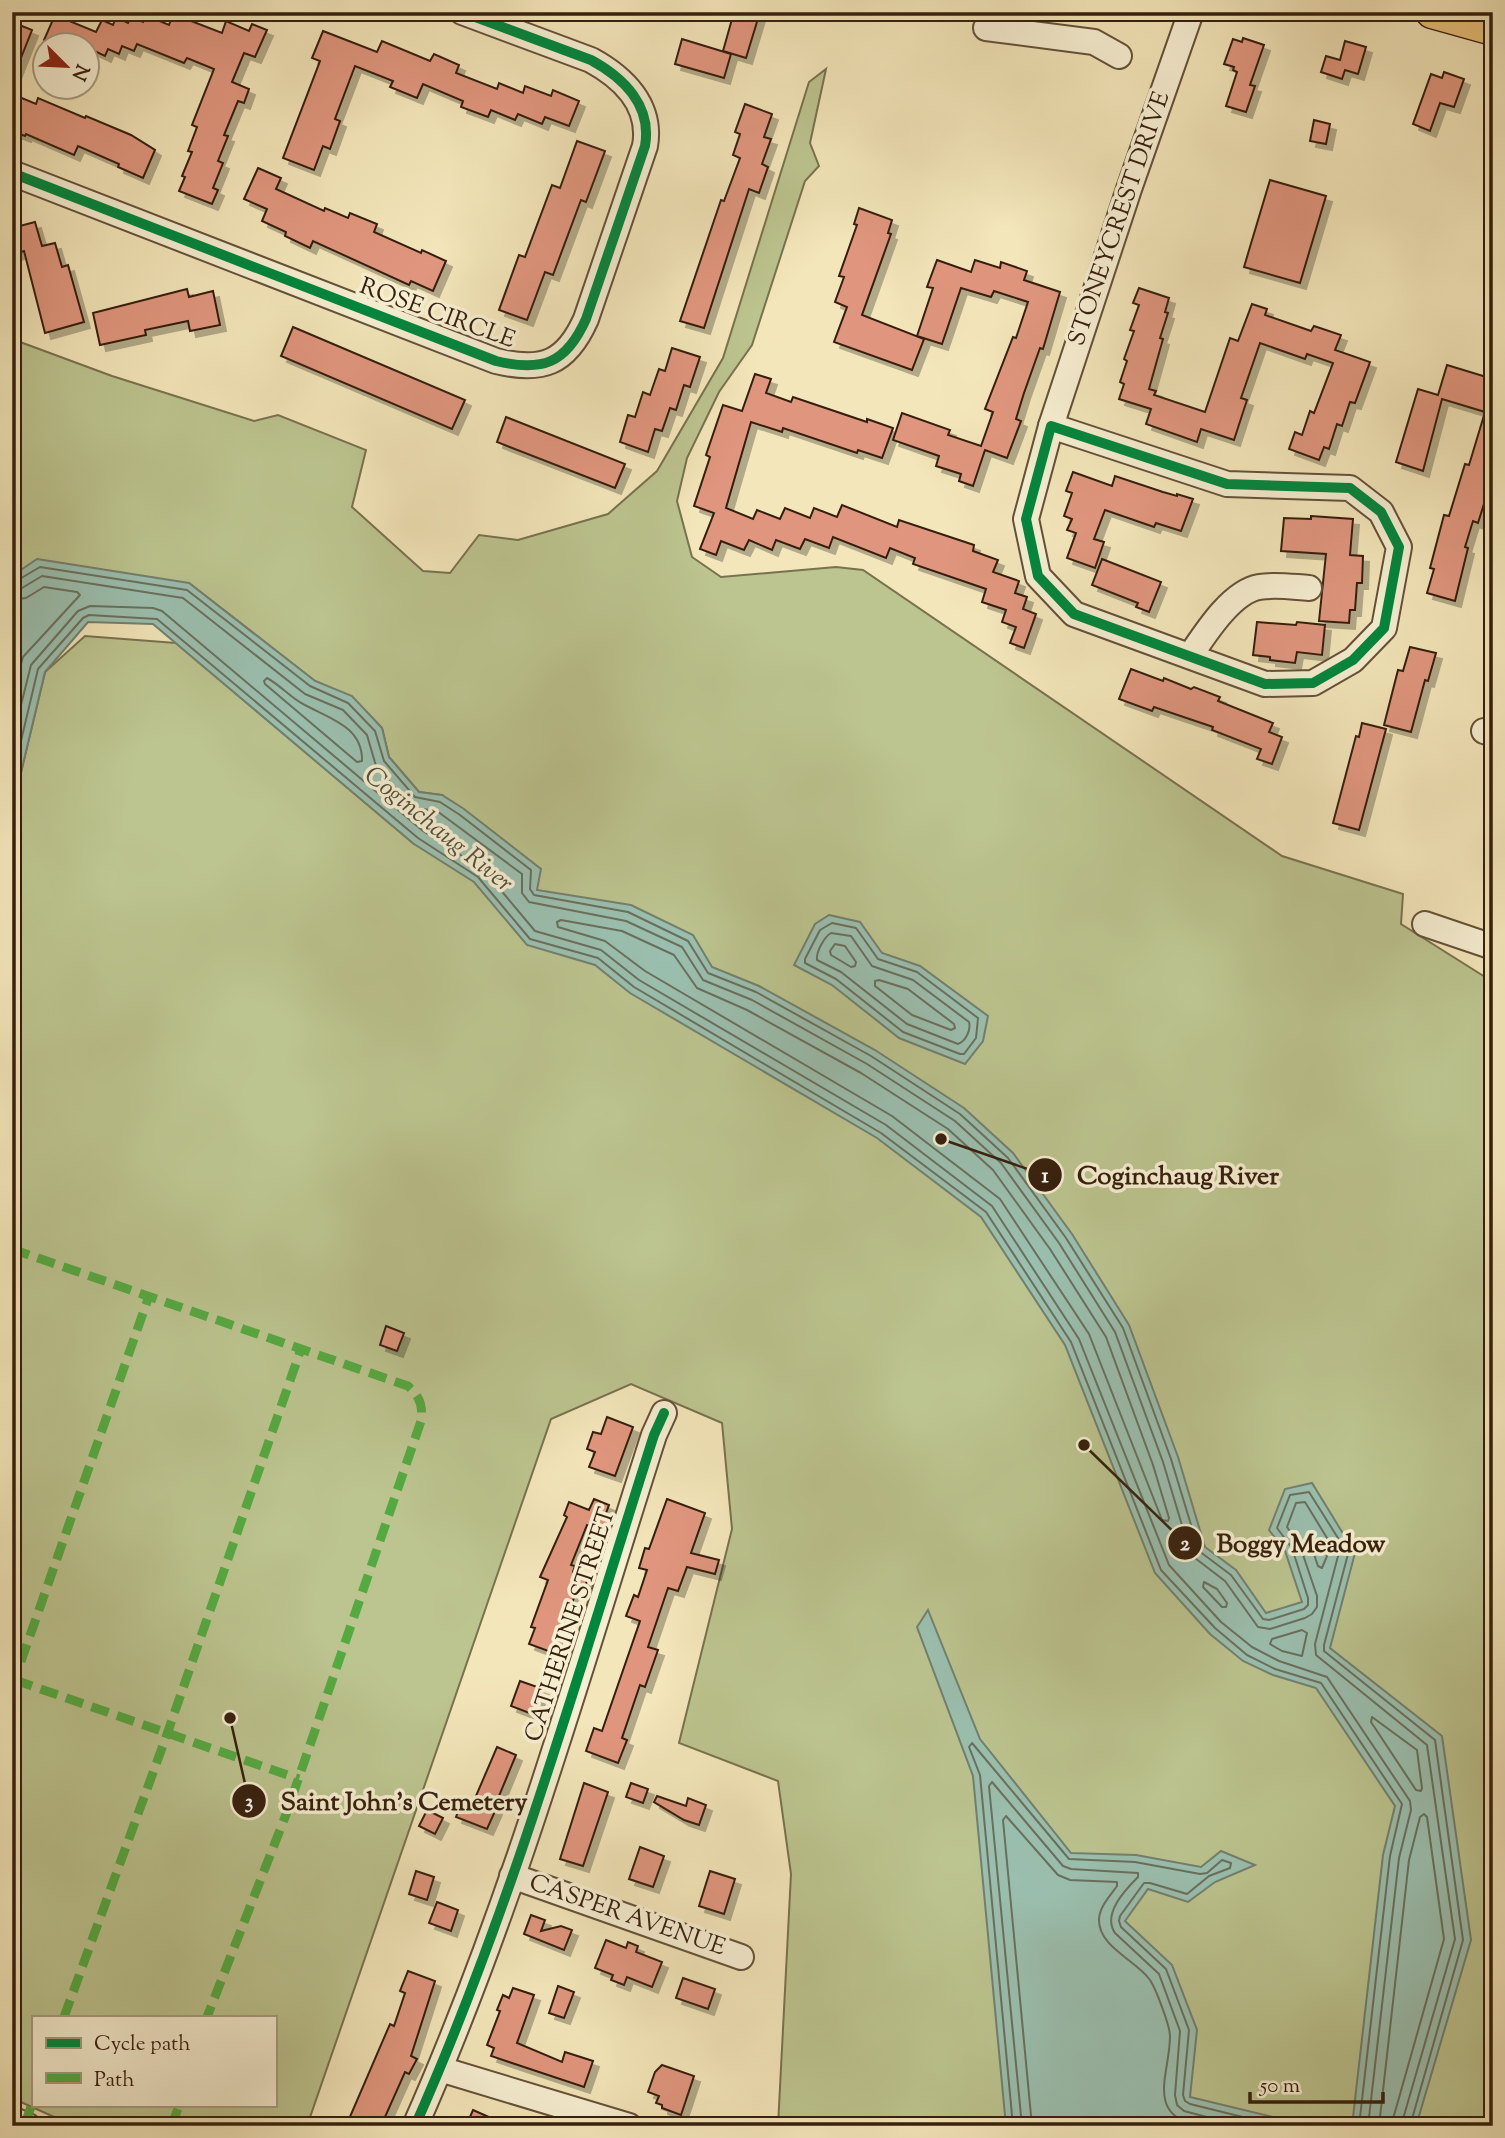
<svg xmlns="http://www.w3.org/2000/svg" width="1505" height="2138" font-family="'Sorts Mill Goudy',serif">
  <defs>
    <filter id="shadow"><feDropShadow dx="6" dy="6" stdDeviation="0" flood-color="#0004"/></filter>
  </defs>
  <rect width="100%" height="100%" fill="#f3e6ba"/>
  <filter id="stains"><feTurbulence type="fractalNoise" baseFrequency=".00286" numOctaves="4"/><feColorMatrix values="0 0 0 0 .2 0 0 0 0 .09 0 0 0 0 .02 0 0 0 .5 -.17"/></filter>
  <radialGradient id="worn" r=".72"><stop offset=".6" stop-color="#630" stop-opacity="0"/><stop offset="1" stop-color="#630" stop-opacity=".3"/></radialGradient>
  <path fill="#bcc48f" stroke="#78724e" stroke-width="2" fill-rule="evenodd" d="M826 69 810 143 819 166 805 181 752 345 719 392 687 458 677 501 692 557 721 577 836 567 863 570 1282 856 1403 894 1401 924 1493 982V2126H778L791 1874 778 1781 679 1743 732 1529 722 1423 631 1384 551 1419 307 2126H74L12 2098V810L45 672 85 636 176 643 414 844 442 795 419 792 389 757 382 728 352 697 315 681 189 583 12 633V339L112 376 254 421 278 415 366 450 352 507 423 571 450 573 479 535 518 540 608 514 657 471 723 358 809 82ZM33 2017H275V2105H33Z"/>
  <g fill="#9bc0b0" stroke="#72806f" stroke-width="2">
    <polygon points="37,559 189,583 315,681 352,696 382,728 389,757 419,792 442,795 464,809 541,869 537,890 631,905 693,935 712,967 759,986 875,1050 964,1108 1013,1153 1072,1234 1129,1325 1178,1457 1205,1547 1236,1570 1266,1613 1302,1602 1285,1551 1269,1530 1285,1489 1312,1483 1355,1553 1330,1648 1442,1736 1471,1940 1416,2126 1352,2126 1383,1855 1395,1806 1316,1688 1273,1675 1243,1661 1210,1634 1155,1573 1065,1345 981,1217 877,1138 630,993 595,965 527,945 474,882 414,844 153,624 88,622 45,672 12,810 12,576"/>
    <polygon points="829,915 860,922 882,953 920,966 988,1016 983,1041 965,1064 899,1038 832,985 794,965 815,924"/>
    <polygon points="928,1610 980,1739 1071,1853 1136,1855 1201,1867 1221,1851 1255,1865 1215,1882 1188,1902 1148,1889 1125,1921 1172,1965 1197,2030 1190,2097 1273,2117 1272,2126 1006,2126 973,1776 917,1627"/>
  </g>
  <g fill="none" stroke-linecap="round" stroke-linejoin="round">
    <g stroke="#68705e" stroke-width="2">
      <polyline points="12,581 18,580 40,567 187,590 310,686 348,703 375,731 384,761 415,797 440,802 460,815 531,870 530,889 534,895 628,912 688,941 708,973 756,992 871,1056 960,1114 1008,1158 1066,1238 1123,1328 1171,1459 1199,1551 1231,1575 1263,1619 1269,1620 1304,1609 1308,1605 1308,1598 1292,1548 1277,1528 1290,1495 1309,1492 1348,1554 1324,1645 1324,1651 1435,1740 1463,1940 1410,2126"/>
      <polyline points="12,590 22,588 42,576 183,598 305,694 343,710 367,735 376,766 409,804 416,808 437,811 522,874 522,893 529,902 626,921 682,947 703,980 752,1000 867,1064 955,1121 1001,1163 1059,1243 1115,1332 1163,1462 1191,1555 1225,1581 1258,1627 1270,1629 1305,1618 1312,1614 1317,1607 1317,1596 1300,1546 1287,1527 1296,1503 1305,1502 1338,1556 1315,1644 1316,1655 1427,1745 1455,1939 1401,2126"/>
      <polyline points="12,600 26,598 44,587 77,592 80,595 23,657 12,695"/>
      <path d="M267 678C280 685 290 697 303 704 328 718 363 726 362 761L357 762 265 684 264 681Z"/>
      <polyline points="12,741 31,665 78,611 90,606 153,608 162,611 423,831 484,870 535,931 601,950 639,980 886,1125 992,1206 1079,1339 1169,1565 1221,1622 1252,1647 1279,1661 1327,1677 1410,1801 1411,1810 1399,1858 1368,2126"/>
      <polyline points="12,779 38,669 83,618 89,615 157,619 418,838 478,877 530,939 598,958 634,987 881,1133 986,1212 1071,1342 1161,1570 1215,1628 1247,1655 1275,1669 1321,1683 1402,1804 1390,1856 1359,2126"/>
      <polygon points="561,920 622,931 674,955 697,988 747,1010 861,1073 948,1129 993,1170 1050,1249 1106,1337 1153,1465 1169,1518 1168,1521 1162,1520 1089,1334 1000,1199 892,1116 645,971 605,941 558,927 557,922"/>
      <polygon points="832,923 856,928 878,959 917,972 978,1018 976,1038 964,1054 960,1054 903,1032 836,979 805,963 805,959 820,930"/>
      <path d="M831 933 851 936 872 966 913 980 969 1022C971 1030 966 1041 958 1044L907 1024 841 972 817 960C816 952 824 937 831 933Z"/>
      <polygon points="835,944 845,946 856,962 855,966 851,967 831,955 830,951"/>
      <polygon points="879,980 908,989 954,1024 955,1028 951,1030 912,1015 875,986 875,981"/>
      <polygon points="1313,1539 1317,1540 1327,1556 1322,1568 1318,1566 1310,1543"/>
      <polygon points="1204,1582 1217,1589 1227,1603 1226,1607 1222,1607 1203,1587"/>
      <polygon points="1302,1630 1307,1633 1302,1656 1282,1651 1270,1644 1272,1639"/>
      <polygon points="1372,1717 1417,1750 1422,1788 1421,1791 1416,1790 1371,1722"/>
      <polyline points="1013,2126 980,1775 969,1747 972,1743 1069,1859 1135,1862 1200,1874 1207,1873 1222,1860 1231,1863 1230,1868 1209,1876 1187,1894 1150,1883 1144,1883 1120,1916 1119,1921 1121,1927 1166,1969 1189,2030 1183,2095 1185,2101 1190,2104 1263,2122 1266,2126"/>
      <path d="M1022 2126 989 1786 992 1782 1063 1866 1071 1869 1138 1873V1877C1125 1890 1102 1914 1115 1933L1159 1974 1180 2031 1175 2095 1177 2105 1184 2111 1241 2126"/>
      <path d="M1032 2126 1003 1820 1006 1816 1058 1875 1070 1880 1117 1882V1886C1110 1896 1100 1906 1099 1919 1098 1947 1136 1960 1150 1980 1156 1989 1170 2026 1170 2036 1170 2074 1145 2113 1197 2126"/>
      <polyline points="1379,2126 1409,1860 1420,1817 1424,1814 1427,1817 1444,1939 1391,2126"/>
    </g>
  </g>
  <g fill="#e0967e" stroke="#351f0d" stroke-width="2" filter="url(#shadow)">
    <polygon points="734,12 760,12 746,58 723,51"/>
    <polygon points="173,14 222,33 226,21 249,31 252,24 267,30 255,57 244,53 232,82 249,89 244,103 238,101 224,135 228,136 218,161 223,163 213,188 218,190 212,204 179,191 185,177 182,176 192,152 188,151 197,127 192,125 214,69 187,58 184,63 137,44 134,51 122,46 119,54 108,49 105,56 88,48 88,46 57,46 44,40 55,15 96,32 102,20 113,25 116,17 128,23 131,17 143,22 145,15 169,25"/>
    <polygon points="12,22 32,30 13,78 12,78"/>
    <polygon points="323,31 377,52 382,41 430,61 434,54 459,65 456,73 497,89 499,83 523,93 525,86 551,96 553,90 579,101 569,126 545,117 542,124 518,114 515,120 491,110 488,117 461,107 463,101 423,84 417,98 390,87 393,81 355,66 335,119 340,121 330,149 323,146 314,170 283,158 320,61 312,58"/>
    <polygon points="1243,38 1264,45 1250,85 1255,86 1246,112 1226,106 1237,72 1233,70 1234,67 1224,64 1233,39 1242,42"/>
    <polygon points="682,39 731,54 724,78 675,64"/>
    <polygon points="1345,41 1366,47 1358,74 1345,70 1342,79 1321,72 1326,56 1340,60"/>
    <polygon points="1444,72 1464,79 1454,107 1440,103 1430,131 1413,124 1431,74 1442,78"/>
    <polygon points="12,94 36,104 38,98 85,118 86,116 131,135 155,150 143,178 118,167 119,164 78,146 74,155 26,134 25,136 12,131"/>
    <polygon points="745,104 772,114 764,137 771,139 762,164 768,167 759,193 749,189 704,328 680,321 721,200 724,201 740,158 733,155 740,134 735,132"/>
    <polygon points="1314,120 1330,124 1326,144 1310,141"/>
    <polygon points="577,141 605,151 586,202 581,200 553,275 545,272 527,320 499,310 519,255 525,257 552,185 560,188"/>
    <polygon points="258,168 281,178 276,189 324,211 325,208 348,218 350,213 377,224 374,232 421,253 422,250 446,261 433,291 411,281 409,285 313,241 310,248 285,236 286,232 262,221 267,209 244,199"/>
    <polygon points="1270,180 1326,196 1300,283 1244,267"/>
    <polygon points="859,208 892,220 888,233 891,234 862,315 924,339 912,370 834,342 847,307 835,302 844,277 839,276 857,225 854,224"/>
    <polygon points="35,222 42,246 55,243 62,267 68,265 84,322 45,333 24,251 12,255 12,228"/>
    <polygon points="937,260 971,272 975,260 1000,268 1001,262 1027,271 1024,280 1060,292 1043,349 1040,348 1024,393 1016,419 1021,421 1007,458 985,450 973,486 959,481 961,474 936,466 939,456 893,440 902,413 950,430 948,435 981,446 993,412 985,409 1013,337 1016,338 1028,302 994,291 991,297 961,288 942,344 917,336 933,288 927,287"/>
    <polygon points="1139,288 1169,298 1165,312 1168,313 1160,338 1163,339 1149,389 1156,391 1154,395 1205,412 1230,338 1238,341 1252,304 1267,309 1265,315 1311,331 1314,326 1341,335 1335,350 1370,362 1355,403 1350,402 1342,426 1337,424 1329,449 1324,447 1319,460 1289,449 1295,432 1302,435 1310,411 1314,413 1333,363 1307,354 1305,359 1260,343 1241,398 1247,400 1234,440 1201,429 1197,442 1146,424 1151,409 1119,399 1124,384 1120,382 1127,361 1124,359 1134,331 1130,330 1139,305 1133,303"/>
    <polygon points="187,289 189,297 213,291 220,325 190,331 188,321 145,330 146,335 100,345 93,313"/>
    <polygon points="293,327 465,400 452,429 281,356"/>
    <polygon points="672,348 700,357 690,387 684,385 676,410 670,408 662,431 655,429 648,452 620,442 628,415 635,417 643,392 650,395 659,369 665,371"/>
    <polygon points="1447,365 1493,379 1493,475 1478,523 1473,521 1465,547 1468,548 1455,601 1427,593 1434,569 1430,568 1444,515 1449,516 1465,464 1469,465 1485,412 1442,399 1423,471 1396,462 1418,389 1438,395"/>
    <polygon points="755,374 771,379 766,393 791,402 793,397 867,422 867,419 893,428 882,458 858,450 857,453 783,428 782,432 751,422 726,508 753,519 757,510 780,519 785,508 810,518 814,508 837,517 842,505 897,527 899,520 974,545 973,551 998,560 993,572 1019,581 1015,593 1027,597 1023,609 1036,614 1024,648 1010,643 1016,627 1002,622 1006,610 982,602 986,589 913,564 915,558 890,548 886,558 833,537 829,548 805,539 800,549 776,540 772,550 749,540 744,550 721,541 716,555 700,549 714,513 694,506 710,457 706,455 723,405 742,411"/>
    <polygon points="506,417 625,464 615,488 497,442"/>
    <polygon points="1073,472 1112,486 1115,476 1163,492 1177,496 1177,494 1193,499 1181,531 1156,523 1154,527 1105,510 1094,539 1104,542 1095,568 1067,558 1076,533 1067,530 1072,519 1064,516 1072,493 1066,491"/>
    <polygon points="1311,516 1353,519 1350,555 1363,556 1362,583 1357,583 1355,610 1350,610 1349,623 1319,621 1326,554 1281,551 1284,518 1311,519"/>
    <polygon points="1102,559 1161,582 1149,612 1136,607 1138,603 1092,585"/>
    <polygon points="1257,622 1296,625 1297,622 1325,625 1322,655 1297,652 1295,663 1270,660 1270,657 1253,655"/>
    <polygon points="1410,647 1436,653 1428,681 1425,680 1411,732 1384,725 1398,670 1403,671"/>
    <polygon points="1131,669 1163,681 1164,678 1191,689 1194,687 1220,697 1218,701 1273,723 1269,732 1282,737 1272,764 1257,759 1261,749 1212,730 1213,727 1154,707 1152,711 1119,699"/>
    <polygon points="1362,723 1386,729 1359,830 1333,823 1356,736 1359,737"/>
    <polygon points="386,1326 404,1333 397,1351 380,1345"/>
    <polygon points="607,1417 633,1427 615,1476 589,1467 595,1452 587,1449 593,1432 601,1434"/>
    <polygon points="594,1499 609,1505 605,1516 611,1519 606,1533 587,1525 571,1565 575,1566 573,1572 588,1578 582,1594 576,1592 562,1633 558,1632 551,1652 529,1644 535,1628 531,1627 548,1580 540,1577 567,1517 564,1515 569,1502 589,1510"/>
    <polygon points="667,1499 705,1513 691,1553 719,1560 715,1574 687,1567 678,1591 668,1588 648,1647 658,1650 645,1687 640,1685 622,1738 627,1740 618,1763 586,1751 594,1728 602,1731 640,1621 626,1616 634,1595 638,1597 647,1570 639,1568 645,1548 649,1549"/>
    <polygon points="520,1681 543,1689 532,1714 511,1706"/>
    <polygon points="497,1747 516,1755 494,1808 496,1809 487,1829 456,1817 463,1799 473,1803"/>
    <polygon points="584,1783 608,1792 583,1866 560,1859"/>
    <polygon points="631,1783 648,1789 643,1803 626,1797"/>
    <polygon points="657,1796 686,1806 688,1798 706,1805 699,1825 684,1820 654,1802"/>
    <polygon points="427,1810 443,1818 435,1834 419,1826"/>
    <polygon points="640,1847 664,1856 653,1887 629,1879"/>
    <polygon points="416,1871 434,1877 427,1900 409,1894"/>
    <polygon points="710,1871 735,1879 724,1914 699,1906"/>
    <polygon points="437,1902 458,1910 451,1931 429,1923"/>
    <polygon points="531,1915 545,1920 541,1931 561,1926 572,1930 564,1950 524,1934"/>
    <polygon points="606,1940 626,1948 628,1942 638,1946 636,1952 662,1962 652,1987 627,1977 624,1985 611,1980 613,1975 595,1968"/>
    <polygon points="408,1971 435,1981 411,2056 417,2059 409,2074 405,2072 381,2126 346,2126 390,2024 394,2026 405,1993 400,1991"/>
    <polygon points="683,1978 715,1989 708,2009 676,1998"/>
    <polygon points="558,1986 574,1992 564,2018 549,2013"/>
    <polygon points="513,1988 534,1995 517,2043 562,2062 565,2052 593,2061 584,2087 491,2056 494,2048 487,2045 500,2011 497,2010 503,1995 509,1998"/>
    <polygon points="662,2065 694,2076 681,2115 662,2108 662,2105 656,2103 659,2096 648,2092 655,2072"/>
    <polygon points="473,2110 509,2126 466,2126"/>
  </g>
  <g fill="none" stroke-linecap="round" stroke-linejoin="round">
    <g stroke="#645138" stroke-width="28">
      <g id="minor">
        <polyline points="986,28 1094,42 1119,56"/>
        <path d="M12 173 496 361C542 372 566 364 586 319L645 146C652 106 624 78 591 60L462 12"/>
        <polygon points="1051,426 1227,484 1350,488 1381,512 1399,547 1384,628 1353,660 1313,683 1265,684 1074,614 1038,576 1026,519"/>
        <polyline points="1051,426 1129,189 1191,12"/>
        <path d="M1190 656C1205 634 1231 592 1259 587 1275 584 1293 587 1309 588"/>
        <polyline points="1484,731 1493,734"/>
        <polyline points="1425,924 1493,947"/>
        <polyline points="512,1876 741,1957"/>
        <polyline points="440,2069 629,2126"/>
        <polyline points="12,2119 28,2126"/>
        <path d="M415 2126C514 1903 580 1666 654 1435L664 1413"/>
      </g>
    </g>
    <g stroke="#351f0d" stroke-width="35">
      <polyline id="major" points="1432,12 1493,29"/>
    </g>
    <use href="#minor" stroke="#f7efd2" stroke-width="24"/>
    <use href="#major" stroke="#eac37d" stroke-width="32"/>
    <g stroke="#54aa41" stroke-width="9" stroke-dasharray="18 9" stroke-linecap="butt">
      <path d="M12 1249 408 1386C420 1397 423 1405 421 1421L287 1812 207 2017"/>
      <polyline points="15,1680 299,1779"/>
      <polyline points="12,1687 149,1296"/>
      <polyline points="64,2017 166,1737 301,1349"/>
      <polyline points="25,2124 33,2101"/>
      <polyline points="172,2126 179,2105"/>
    </g>
    <g stroke="#f7efd2" stroke-width="15">
      <g id="cycleway">
        <path d="M12 173 496 361C542 372 566 364 586 319L645 146C652 106 624 78 591 60L462 12"/>
        <polygon points="1051,426 1227,484 1350,488 1381,512 1399,547 1384,628 1353,660 1313,683 1265,684 1074,614 1038,576 1026,519"/>
        <path d="M415 2126C514 1903 580 1666 654 1435L664 1413"/>
      </g>
    </g>
    <use href="#cycleway" stroke="#00873e" stroke-width="10"/>
  </g>
  <g text-anchor="middle" dominant-baseline="central" stroke-width="7" stroke-linejoin="round" paint-order="stroke">
    <g font-size="24" fill="#351f0d" stroke="#f7efd2">
      <text transform="translate(1120 219) rotate(-71)">STONEYCREST DRIVE</text>
      <text transform="translate(437 314) rotate(20)">ROSE CIRCLE</text>
      <text transform="translate(571 1625) rotate(-72)">CATHERINE STREET</text>
      <text transform="translate(627 1916) rotate(19)">CASPER AVENUE</text>
    </g>
    <g font-size="26" font-style="italic" fill="#544f3e" stroke="#f7efd2">
      <text transform="translate(438 830) rotate(39)">Coginchaug River</text>
    </g>
  </g>
  <path fill="none" stroke="#351f0d" stroke-width="2.5" d="M941 1139L1045 1175M1084 1445L1185 1543M230 1718L249 1801"/>
  <g fill="#351f0d" stroke="#f7efd2" stroke-width="2.5">
    <circle cx="941" cy="1139" r="7"/>
    <circle cx="1084" cy="1445" r="7"/>
    <circle cx="230" cy="1718" r="7"/>
    <circle cx="1045" cy="1175" r="18"/>
    <circle cx="1185" cy="1543" r="18"/>
    <circle cx="249" cy="1801" r="18"/>
  </g>
  <g font-size="21" text-anchor="middle" font-weight="bold" fill="#fff">
    <text x="1045" y="1182">1</text>
    <text x="1185" y="1550">2</text>
    <text x="249" y="1808">3</text>
  </g>
  <g font-size="26" text-anchor="middle" font-weight="bold" fill="#351f0d" stroke="#f7efd2" stroke-width="7" stroke-linejoin="round" paint-order="stroke">
    <text x="1178" y="1184">Coginchaug River</text>
    <text x="1301" y="1552">Boggy Meadow</text>
    <text x="404" y="1810">Saint John's Cemetery</text>
  </g>
  <rect width="1505" height="2138" fill="none" stroke="#f3e6ba" stroke-width="42"/>
  <rect x="14" y="14" width="1477" height="2110" fill="none" stroke="#351f0d" stroke-width="3.5"/>
  <rect x="21" y="21" width="1463" height="2096" fill="none" stroke="#351f0d" stroke-width="2"/>
  <rect x="32" y="2016" width="245" height="91" fill="#f7efd2" stroke="#a99c83" stroke-width="2"/>
  <rect x="46" y="2038" width="35" height="10" fill="#00873e" stroke="#a99c83" stroke-width="2"/>
  <text x="94" y="2050" font-size="21" fill="#351f0d">Cycle path</text>
  <rect x="46" y="2073" width="35" height="10" fill="#54aa41" stroke="#a99c83" stroke-width="2"/>
  <text x="94" y="2086" font-size="21" fill="#351f0d">Path</text>
  <g transform="translate(66 66) rotate(114)"><circle r="33" fill="#f7efd2" stroke="#a99c83" stroke-width="2"/>
  <path d="M0-5L12 26L0 18L-12 26Z" fill="#8f2418"/>
  <text y="-10" font-size="19" font-weight="bold" text-anchor="middle" fill="#351f0d">N</text>
  </g>
  <path d="M1250 2092v10h133v-10" fill="none" stroke="#351f0d" stroke-width="3.5"/>
  <text x="1260" y="2092" font-size="21" fill="#351f0d" stroke="#f7efd2" stroke-width="5" paint-order="stroke">50 m</text>
  <rect width="100%" height="100%" filter="url(#stains)"/>
  <rect width="100%" height="100%" fill="url(#worn)"/>
</svg>
